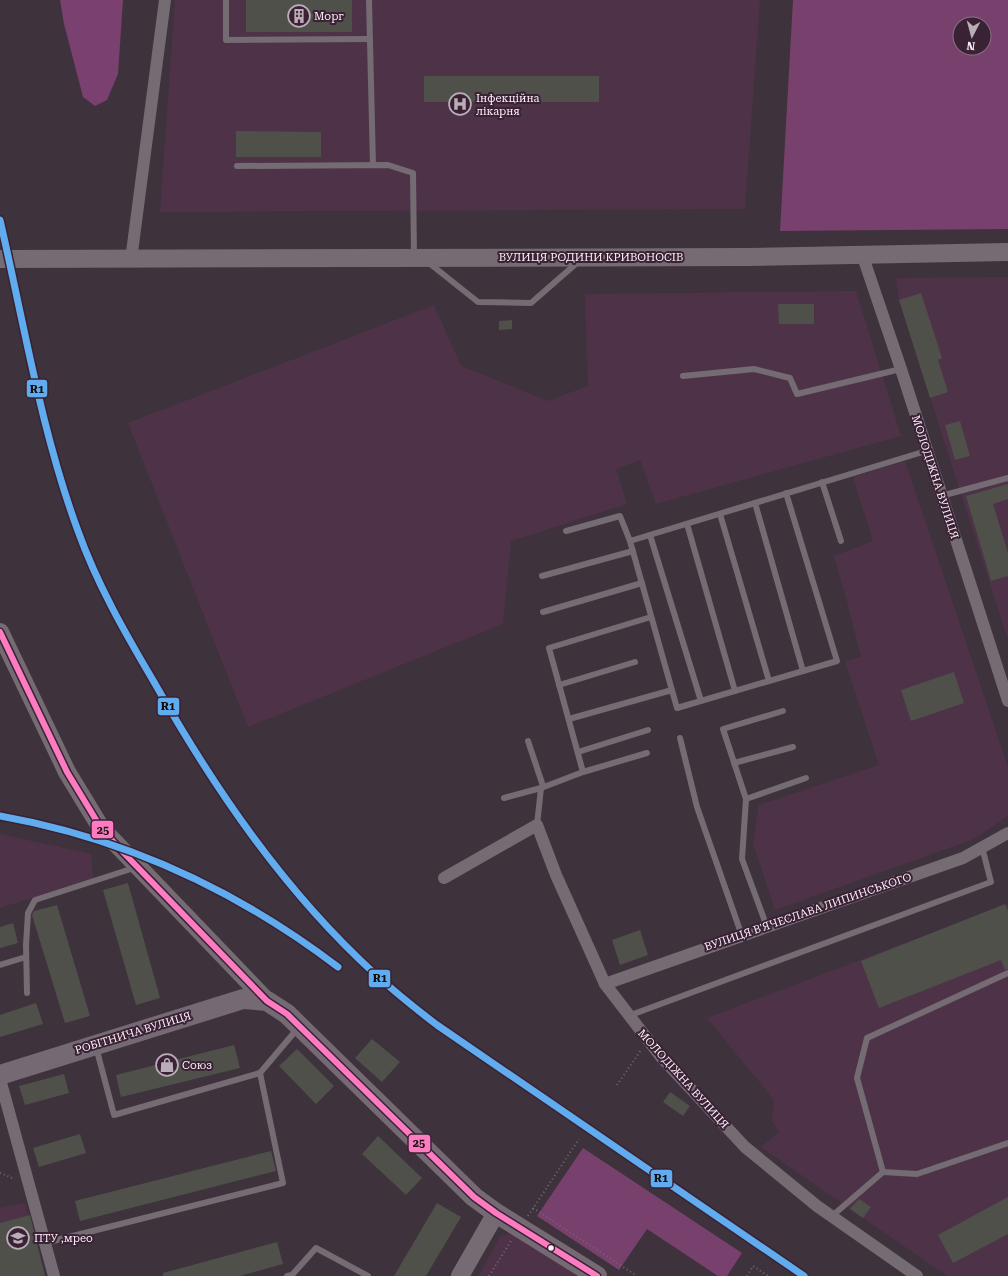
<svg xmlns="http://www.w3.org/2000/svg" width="1008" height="1276" font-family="'Roboto Serif',serif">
  <rect width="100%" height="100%" fill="#3e323c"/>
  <g fill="#4e3348">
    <polygon points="175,0 760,0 745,209 160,212"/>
    <polygon points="1008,277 1008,640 899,300 896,278"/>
    <polygon points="856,291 901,436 656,504 640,460 616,469 627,504 511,541 503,624 248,727 128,423 434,305 461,366 548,401 588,386 585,294"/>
    <polygon points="905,461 1008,767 1008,816 974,839 775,910 753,843 759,805 879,765 845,661 861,657 847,601 834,556 873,541 853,477"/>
    <polygon points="0,834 91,854 93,878 0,908"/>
    <polygon points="1008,904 1008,1276 947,1276 761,1147 779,1132 772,1121 774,1100 707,1018"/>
    <polygon points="25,1203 45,1276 0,1276 0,1208"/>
    <polygon points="512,1233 580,1276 479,1276 500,1236"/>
  </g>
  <g fill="#78406d" fill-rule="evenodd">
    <path d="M793 0H1008V229L780 231ZM960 24H984V48H960Z"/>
    <polygon points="583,1148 742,1253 727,1276 718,1276 647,1229 619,1270 537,1216"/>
  </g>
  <polygon fill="#7a406f" points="60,0 123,0 118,74 107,100 95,106 83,97 64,24"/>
  <g fill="#4f5049">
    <rect x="246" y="0" width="106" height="32"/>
    <rect x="424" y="76" width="175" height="26"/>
    <polygon points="236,131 321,132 321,157 236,157"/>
    <polygon points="921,293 942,358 938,360 948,392 930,398 899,300"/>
    <polygon points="778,304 814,304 814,324 779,324"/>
    <polygon points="512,320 512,329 499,330 499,321"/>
    <polygon points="960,421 970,456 955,460 945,425"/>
    <polygon points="1008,484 1008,499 993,504 1008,553 1008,576 991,581 966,496"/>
    <polygon points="954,672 964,703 911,721 901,690"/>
    <polygon points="128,883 160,998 136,1005 103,890"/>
    <polygon points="1005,904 1008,911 1008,969 1005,970 1001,960 879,1008 861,961"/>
    <polygon points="57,905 90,1016 65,1023 32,915 34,911"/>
    <polygon points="13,923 18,943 0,948 0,927"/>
    <polygon points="640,930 648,955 620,965 612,940"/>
    <polygon points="36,1003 43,1024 0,1037 0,1015"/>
    <polygon points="372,1039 400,1062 382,1082 355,1058"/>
    <polygon points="234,1045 240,1068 121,1097 116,1075"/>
    <polygon points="297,1049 334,1086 316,1104 279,1066"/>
    <polygon points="64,1074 69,1093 25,1105 19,1086"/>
    <polygon points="670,1092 690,1106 683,1116 663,1102"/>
    <polygon points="80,1134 86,1153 39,1167 33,1148"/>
    <polygon points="378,1136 422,1178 406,1195 362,1154"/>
    <polygon points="271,1151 276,1171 80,1221 75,1201"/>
    <polygon points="1008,1197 1008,1234 953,1263 938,1235"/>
    <polygon points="859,1199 871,1207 863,1218 850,1209"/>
    <polygon points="437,1203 461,1217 426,1276 394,1276"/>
    <polygon points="30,1215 45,1276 0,1276 0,1223"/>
    <polygon points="277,1242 283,1264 240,1276 163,1276 163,1273"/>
  </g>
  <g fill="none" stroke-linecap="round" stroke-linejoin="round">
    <g stroke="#726970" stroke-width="2" stroke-dasharray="1 3" stroke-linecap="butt">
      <polyline points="617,1085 641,1050"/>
      <polyline points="0,1173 15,1179"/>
      <polyline points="533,1208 637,1276"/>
      <polyline points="528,1216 579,1139"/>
      <polyline points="489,1276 511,1241"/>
      <polyline points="747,1276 753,1266 768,1276"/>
    </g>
    <g stroke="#756b73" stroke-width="6">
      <polyline points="226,0 226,40 370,39"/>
      <polyline points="369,0 373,165"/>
      <polyline points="237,166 388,165 413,173 414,256"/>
      <polyline points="429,263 478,302 531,303 578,262"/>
      <polyline points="683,376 754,369 790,378 797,394 901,369"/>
      <polyline points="822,482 841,541"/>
      <polyline points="941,496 1008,478"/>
      <polyline points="755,503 803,671"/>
      <polyline points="720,514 769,681"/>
      <polyline points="687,524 735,691"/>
      <polyline points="566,531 620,516 630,541 677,708 837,661 786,493"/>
      <polyline points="650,535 701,701"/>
      <polyline points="630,541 926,451"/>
      <polyline points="542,576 633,551"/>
      <polyline points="543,612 642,583"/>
      <polyline points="559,685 635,662"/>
      <polyline points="569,719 672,690"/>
      <polyline points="680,738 697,807 742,936"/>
      <polyline points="528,741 543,786"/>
      <polyline points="578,752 648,730"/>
      <polyline points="734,763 793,747"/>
      <polyline points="583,772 647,753"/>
      <polyline points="504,798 541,788 583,772 549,648 651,617"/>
      <polyline points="746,799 806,778"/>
      <polyline points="537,825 541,788"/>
      <polyline points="767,927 742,859 746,799 723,729 783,711"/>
      <polyline points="0,965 26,957"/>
      <polyline points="27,993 26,945 28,913 35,900 137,867"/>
      <polyline points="628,1016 991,882 982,847"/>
      <polyline points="96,1047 114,1115 260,1073 298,1028"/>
      <polyline points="883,1172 917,1174 1008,1143"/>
      <polyline points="832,1216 883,1172 857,1078 867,1038 1008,973"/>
      <polyline points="45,1243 283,1183 260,1073"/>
      <polyline points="287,1276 292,1275 316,1248 368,1276"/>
    </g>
    <g stroke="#756b73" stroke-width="12">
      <polyline points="862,254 901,369 1008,701"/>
      <polyline points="131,260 165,0"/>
      <polyline points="444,878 537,825 556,875 605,984 662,1058 745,1147 817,1206 917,1276"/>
      <polyline points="605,984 963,858 1008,833"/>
      <polyline points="0,1079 54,1276"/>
    </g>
    <g stroke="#756b73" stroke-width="18">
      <polyline points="0,259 746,257 1008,252"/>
      <polyline points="0,632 67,772 101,828 267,1001"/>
      <polyline points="460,1276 496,1213"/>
    </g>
    <polyline stroke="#756973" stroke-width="20" points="0,1075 243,999 267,1001 287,1014 474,1197 496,1213 597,1276"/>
    <g stroke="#392234" stroke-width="9">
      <polyline id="bus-1" points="0,632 67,772 101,828 119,848 267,1001 287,1014 474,1197 496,1213 597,1276"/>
    </g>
    <use href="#bus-1" stroke="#fe7ac1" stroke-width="6"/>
    <g stroke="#392234" stroke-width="10">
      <g id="rail-1">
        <path d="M0 220C24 323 41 431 78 531 97 584 125 633 154 682 214 788 284 891 375 974 395 992 416 1009 437 1025L804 1276"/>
        <path d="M0 816C124 838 238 891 338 967"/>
      </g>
    </g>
    <use href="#rail-1" stroke="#60acee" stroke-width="7"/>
  </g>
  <defs>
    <g id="building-ring" transform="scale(1.15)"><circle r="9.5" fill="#392234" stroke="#bbadb8" stroke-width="1.5"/><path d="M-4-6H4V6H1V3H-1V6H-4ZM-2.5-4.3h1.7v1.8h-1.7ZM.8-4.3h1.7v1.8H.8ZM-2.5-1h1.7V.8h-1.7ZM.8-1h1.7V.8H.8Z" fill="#bbadb8"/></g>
    <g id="hospital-ring" transform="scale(1.15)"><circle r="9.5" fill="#392234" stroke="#bbadb8" stroke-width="1.5"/><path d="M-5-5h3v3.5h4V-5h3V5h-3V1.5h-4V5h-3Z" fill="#bbadb8"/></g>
    <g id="shop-ring" transform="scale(1.15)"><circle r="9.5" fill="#392234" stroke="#bbadb8" stroke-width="1.5"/><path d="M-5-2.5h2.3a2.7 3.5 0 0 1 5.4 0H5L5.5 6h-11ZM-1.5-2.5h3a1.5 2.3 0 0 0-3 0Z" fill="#bbadb8"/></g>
    <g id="university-ring" transform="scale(1.15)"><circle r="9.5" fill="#392234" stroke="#bbadb8" stroke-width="1.5"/><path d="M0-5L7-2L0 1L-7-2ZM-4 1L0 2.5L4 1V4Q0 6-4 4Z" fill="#bbadb8"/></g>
  </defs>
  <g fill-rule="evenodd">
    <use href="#building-ring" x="299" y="16"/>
    <use href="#hospital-ring" x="460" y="104"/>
    <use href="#shop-ring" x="167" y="1065"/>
    <use href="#university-ring" x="18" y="1238"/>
  </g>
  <circle fill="#ffeffb" stroke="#392234" stroke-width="1.5" cx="551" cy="1248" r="3.5"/>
  <g text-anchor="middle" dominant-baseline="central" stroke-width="4" stroke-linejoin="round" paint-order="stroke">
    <g font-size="11" fill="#ffeffb" stroke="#392234" text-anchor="start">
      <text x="314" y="16">Морг</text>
      <text x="476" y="98">Інфекційна<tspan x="476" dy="13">лікарня</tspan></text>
      <text x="182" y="1065">Союз</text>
      <text x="34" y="1238">ПТУ ,мрео</text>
    </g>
    <g font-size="11" fill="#ffeffb" stroke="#392234">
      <text x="591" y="257">ВУЛИЦЯ РОДИНИ КРИВОНОСІВ</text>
      <text transform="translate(935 477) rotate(72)">МОЛОДІЖНА ВУЛИЦЯ</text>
      <text transform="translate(808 912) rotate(-19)">ВУЛИЦЯ В'ЯЧЕСЛАВА ЛИПИНСЬКОГО</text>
      <text transform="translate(133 1033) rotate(-17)">РОБІТНИЧА ВУЛИЦЯ</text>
      <text transform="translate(683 1079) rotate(48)">МОЛОДІЖНА ВУЛИЦЯ</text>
    </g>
  </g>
  <g stroke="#392234" stroke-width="1.5">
    <rect x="26" y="379" width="22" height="19" rx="4" fill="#60acee"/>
    <rect x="157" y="697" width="23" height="19" rx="4" fill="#60acee"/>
    <rect x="91" y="820" width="23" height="19" rx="4" fill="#fe7ac1"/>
    <rect x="368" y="969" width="23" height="19" rx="4" fill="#60acee"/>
    <rect x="408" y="1134" width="23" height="19" rx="4" fill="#fe7ac1"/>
    <rect x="650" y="1169" width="23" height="19" rx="4" fill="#60acee"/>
  </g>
  <g font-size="11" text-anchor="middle" font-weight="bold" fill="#111">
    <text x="37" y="393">R1</text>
    <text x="168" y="710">R1</text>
    <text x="103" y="834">25</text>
    <text x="380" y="982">R1</text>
    <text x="419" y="1147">25</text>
    <text x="661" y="1182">R1</text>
  </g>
  <g transform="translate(972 36) rotate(186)"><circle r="19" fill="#392234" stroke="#887484"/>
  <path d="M0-3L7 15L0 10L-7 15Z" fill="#bbadb8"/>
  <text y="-6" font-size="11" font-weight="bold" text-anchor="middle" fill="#ffeffb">N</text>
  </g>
</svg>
